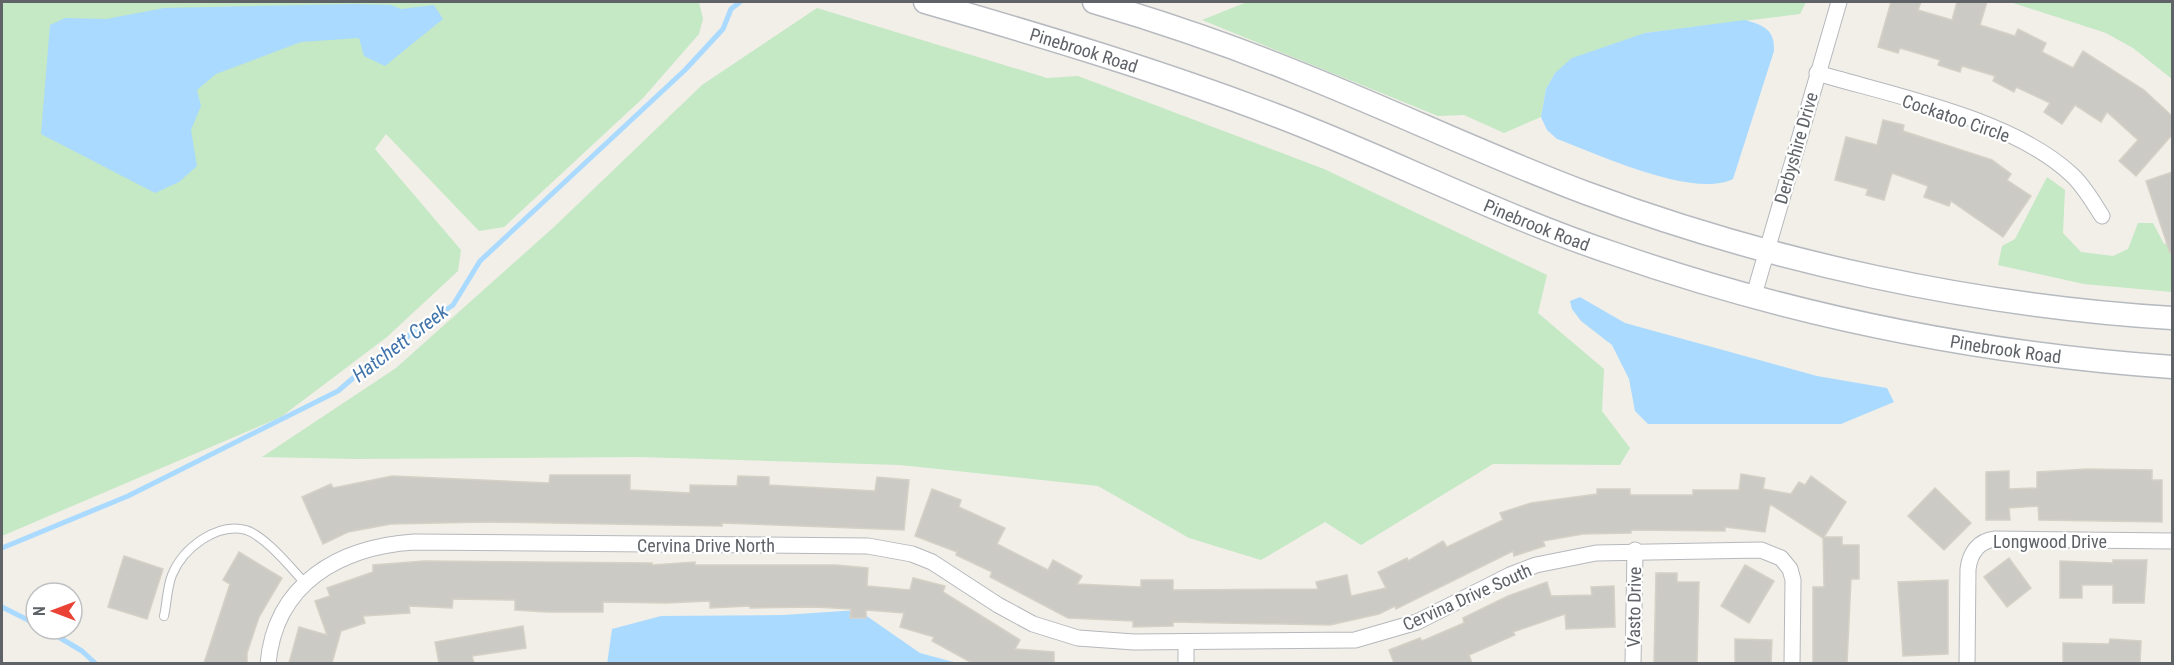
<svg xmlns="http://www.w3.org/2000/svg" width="2174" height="665" font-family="'Roboto Condensed',sans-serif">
  <rect width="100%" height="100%" fill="#f1efe8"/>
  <g fill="#c5e8c5">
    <polygon points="2,2 699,2 703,19 699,34 643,98 504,227 479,231 386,134 375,149 461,250 458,271 387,337 281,417 2,536"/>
    <polygon points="1247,2 1806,2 1800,14 1645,33 1555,73 1546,89 1541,117 1504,133 1464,115 1438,116 1202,20"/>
    <polygon points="2010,2 2172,2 2172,79 2133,48 2106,33"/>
    <polygon points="817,8 1047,78 1078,76 1324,169 1547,275 1538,313 1604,369 1602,411 1630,448 1620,465 1493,464 1361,545 1325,522 1261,560 1189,538 1098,486 900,465 639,457 354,459 262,457 396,368 554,227 702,85"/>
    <polygon points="2047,177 2065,190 2063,233 2081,252 2113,256 2128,249 2138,223 2153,223 2164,244 2172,242 2172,292 2084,284 1998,265 2002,246 2015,239"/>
  </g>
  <g fill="#aadaff">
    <polygon points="355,4 391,5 401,9 434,5 443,19 385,66 364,56 359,38 301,42 216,74 197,90 201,106 191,130 197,166 179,182 155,193 41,134 50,25 65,18 106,19 164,8"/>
    <path d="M1745 20C1764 25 1775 30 1774 51L1733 179C1693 199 1598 154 1557 139L1547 130 1541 117 1546 89 1555 73 1572 58 1645 33Z"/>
    <polygon points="1580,297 1625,323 1817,376 1887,388 1894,402 1841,424 1648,424 1635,411 1629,379 1612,345 1581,321 1572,309 1570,301"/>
    <polygon points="858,610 920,653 957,663 607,664 612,629 661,616 783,615"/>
  </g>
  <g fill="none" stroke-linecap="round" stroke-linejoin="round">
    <g stroke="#aadaff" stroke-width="5">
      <polyline points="2,548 128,496 338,391 373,361 398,349 408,336 453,305 480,261 685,70 723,29 731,9 740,2"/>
      <polyline points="2,607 36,624"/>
      <polyline points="45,629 82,651 96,664"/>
    </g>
  </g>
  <g fill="#cccac5" stroke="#d6d1c6" stroke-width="1.5">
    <polygon points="1891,2 1921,2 1918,10 1952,20 1957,2 1987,2 1980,25 2015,36 2018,29 2046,43 2042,52 2073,68 2083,51 2144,90 2172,116 2172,135 2136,176 2119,161 2138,140 2107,112 2101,122 2075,105 2062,124 2044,112 2050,103 2016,87 2014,92 1993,81 1995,76 1962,66 1960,72 1938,65 1940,60 1900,48 1898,53 1878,47"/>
    <polygon points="1883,120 1904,125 1903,131 1992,160 2011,174 2007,180 2031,196 2003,237 1951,201 1949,206 1924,197 1928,186 1892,173 1884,200 1866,195 1868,189 1835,180 1846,137 1877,145"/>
    <polygon points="2172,172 2172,253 2170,253 2146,181"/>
    <polygon points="2087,469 2152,470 2152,480 2162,480 2162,522 2039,520 2038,506 2009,508 2010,520 1986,520 1986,472 2009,471 2009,489 2037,488 2037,472"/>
    <polygon points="1741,474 1765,478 1763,489 1791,494 1799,482 1805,485 1811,476 1846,502 1824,537 1842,537 1842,545 1859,545 1859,579 1851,579 1847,663 1813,663 1813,587 1824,587 1823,538 1770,504 1765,532 1725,527 1725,531 1631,530 1631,533 1583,534 1543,541 1545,546 1514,556 1513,551 1396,609 1395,606 1379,614 1330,625 1173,622 1173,626 1133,627 1133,621 1068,618 990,577 992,572 956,555 957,552 915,536 932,489 961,500 959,507 1005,528 997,544 1048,570 1053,560 1082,576 1077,584 1141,587 1141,580 1173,580 1173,590 1318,589 1316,582 1347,575 1351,596 1386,588 1378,572 1407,558 1408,561 1443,541 1447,547 1503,520 1500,513 1531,503 1597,494 1597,489 1630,489 1630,495 1693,495 1693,490 1739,490"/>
    <polygon points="550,475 630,475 630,490 690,493 690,485 737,486 738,476 769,477 769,485 875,491 877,477 909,480 904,530 722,523 722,526 488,522 391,524 348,532 323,544 302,497 331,484 333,488 392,476 549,483"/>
    <polygon points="1935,488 1971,523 1944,550 1908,516"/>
    <polygon points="239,552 282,578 259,617 247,653 247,663 204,663 230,584 223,580"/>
    <polygon points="124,556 163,569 147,619 108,607"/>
    <polygon points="2009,558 2031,588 2007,607 1984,577"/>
    <polygon points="2113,560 2147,560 2144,603 2113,603 2113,585 2082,585 2082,598 2060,598 2060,561 2113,563"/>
    <polygon points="424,561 652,563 652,565 695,562 695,565 836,565 868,568 867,586 910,590 913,578 945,586 943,592 1020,640 1015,649 1054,652 1054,663 972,663 932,641 934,637 900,627 904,613 866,610 866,618 850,618 851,609 815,607 750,608 750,606 710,608 710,601 666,603 603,602 603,612 547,612 515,610 515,600 453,599 452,608 409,606 410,613 363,616 365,623 341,631 332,663 289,663 299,627 327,635 315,601 330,596 327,588 373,572 373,565"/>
    <polygon points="1745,565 1774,581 1749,623 1721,606"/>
    <polygon points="1656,573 1677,573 1677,582 1699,582 1697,663 1654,663"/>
    <polygon points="1948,580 1948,654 1903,656 1898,582"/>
    <polygon points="1547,582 1551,596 1592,595 1591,587 1614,586 1615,627 1566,629 1565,614 1513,632 1515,635 1469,655 1472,663 1394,663 1389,650 1420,638 1422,641 1464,623 1463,618 1508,596"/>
    <polygon points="523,626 526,648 472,656 474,663 439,663 435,642"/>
    <polygon points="1735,639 1772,640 1771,663 1735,663"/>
    <polygon points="2110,639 2141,641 2140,663 2063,663 2063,643 2109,644"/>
  </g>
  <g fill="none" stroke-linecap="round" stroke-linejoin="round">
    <g stroke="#b5b8bc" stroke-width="10">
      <path id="lane" d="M164 616C167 603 167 587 172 575 183 548 217 522 246 530 265 536 291 568 305 583"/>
    </g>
    <g stroke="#b5b8bc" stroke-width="17">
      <g id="street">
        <path d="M1817 73C1895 96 2013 119 2072 175 2084 186 2093 202 2102 216"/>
        <polyline points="1754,295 1839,2"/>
        <path d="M268 664C275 583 340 547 414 542L868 546 912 554 932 562 998 605 1033 624 1078 638 1134 642 1355 640 1417 622 1510 575 1536 565 1596 553 1761 550 1781 558 1790 569 1793 580 1792 664"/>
        <polyline points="1186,664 1186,642"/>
        <polyline points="1633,664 1635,550"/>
        <path d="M1967 664 1968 569C1970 553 1978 541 1995 539L2172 541"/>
      </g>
    </g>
    <g stroke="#b6babf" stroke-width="25">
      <g id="secondary">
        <path id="s1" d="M925 2C1043 36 1160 71 1275 115 1389 158 1498 215 1615 254 1794 316 1983 354 2172 367"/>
        <path d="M1094 2C1165 23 1235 47 1303 75 1398 113 1490 157 1586 193 1772 262 1974 306 2172 318"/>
      </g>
    </g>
    <use href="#lane" stroke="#fff" stroke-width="8"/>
    <use href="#street" stroke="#fff" stroke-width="15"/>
    <use href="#secondary" stroke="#fff" stroke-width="22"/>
  </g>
  <g text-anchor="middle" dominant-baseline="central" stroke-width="4.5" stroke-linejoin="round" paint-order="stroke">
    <g font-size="18" fill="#5f6368" stroke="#fff">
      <text stroke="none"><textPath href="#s1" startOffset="166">Pinebrook Road</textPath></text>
      <text transform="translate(1956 118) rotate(19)">Cockatoo Circle</text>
      <text transform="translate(1796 148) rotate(-74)">Derbyshire Drive</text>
      <text stroke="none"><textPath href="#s1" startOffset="652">Pinebrook Road</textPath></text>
      <text stroke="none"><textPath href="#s1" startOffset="1138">Pinebrook Road</textPath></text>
      <text x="2050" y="541">Longwood Drive</text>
      <text x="706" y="545">Cervina Drive North</text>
      <text transform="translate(1467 597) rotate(-24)">Cervina Drive South</text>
      <text transform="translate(1634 607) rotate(-89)">Vasto Drive</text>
    </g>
    <g font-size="20" font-style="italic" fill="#4174aa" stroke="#fff">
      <text transform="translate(400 343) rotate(-37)">Hatchett Creek</text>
    </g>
  </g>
  <rect width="2174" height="665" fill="none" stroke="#5f6368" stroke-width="6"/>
  <g transform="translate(54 611) rotate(270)"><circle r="28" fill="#ffffff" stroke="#bfc1c3" stroke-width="1.5"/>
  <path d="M0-4.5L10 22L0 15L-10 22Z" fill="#ea4335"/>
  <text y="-9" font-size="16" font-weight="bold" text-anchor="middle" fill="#5f6368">N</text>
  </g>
</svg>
